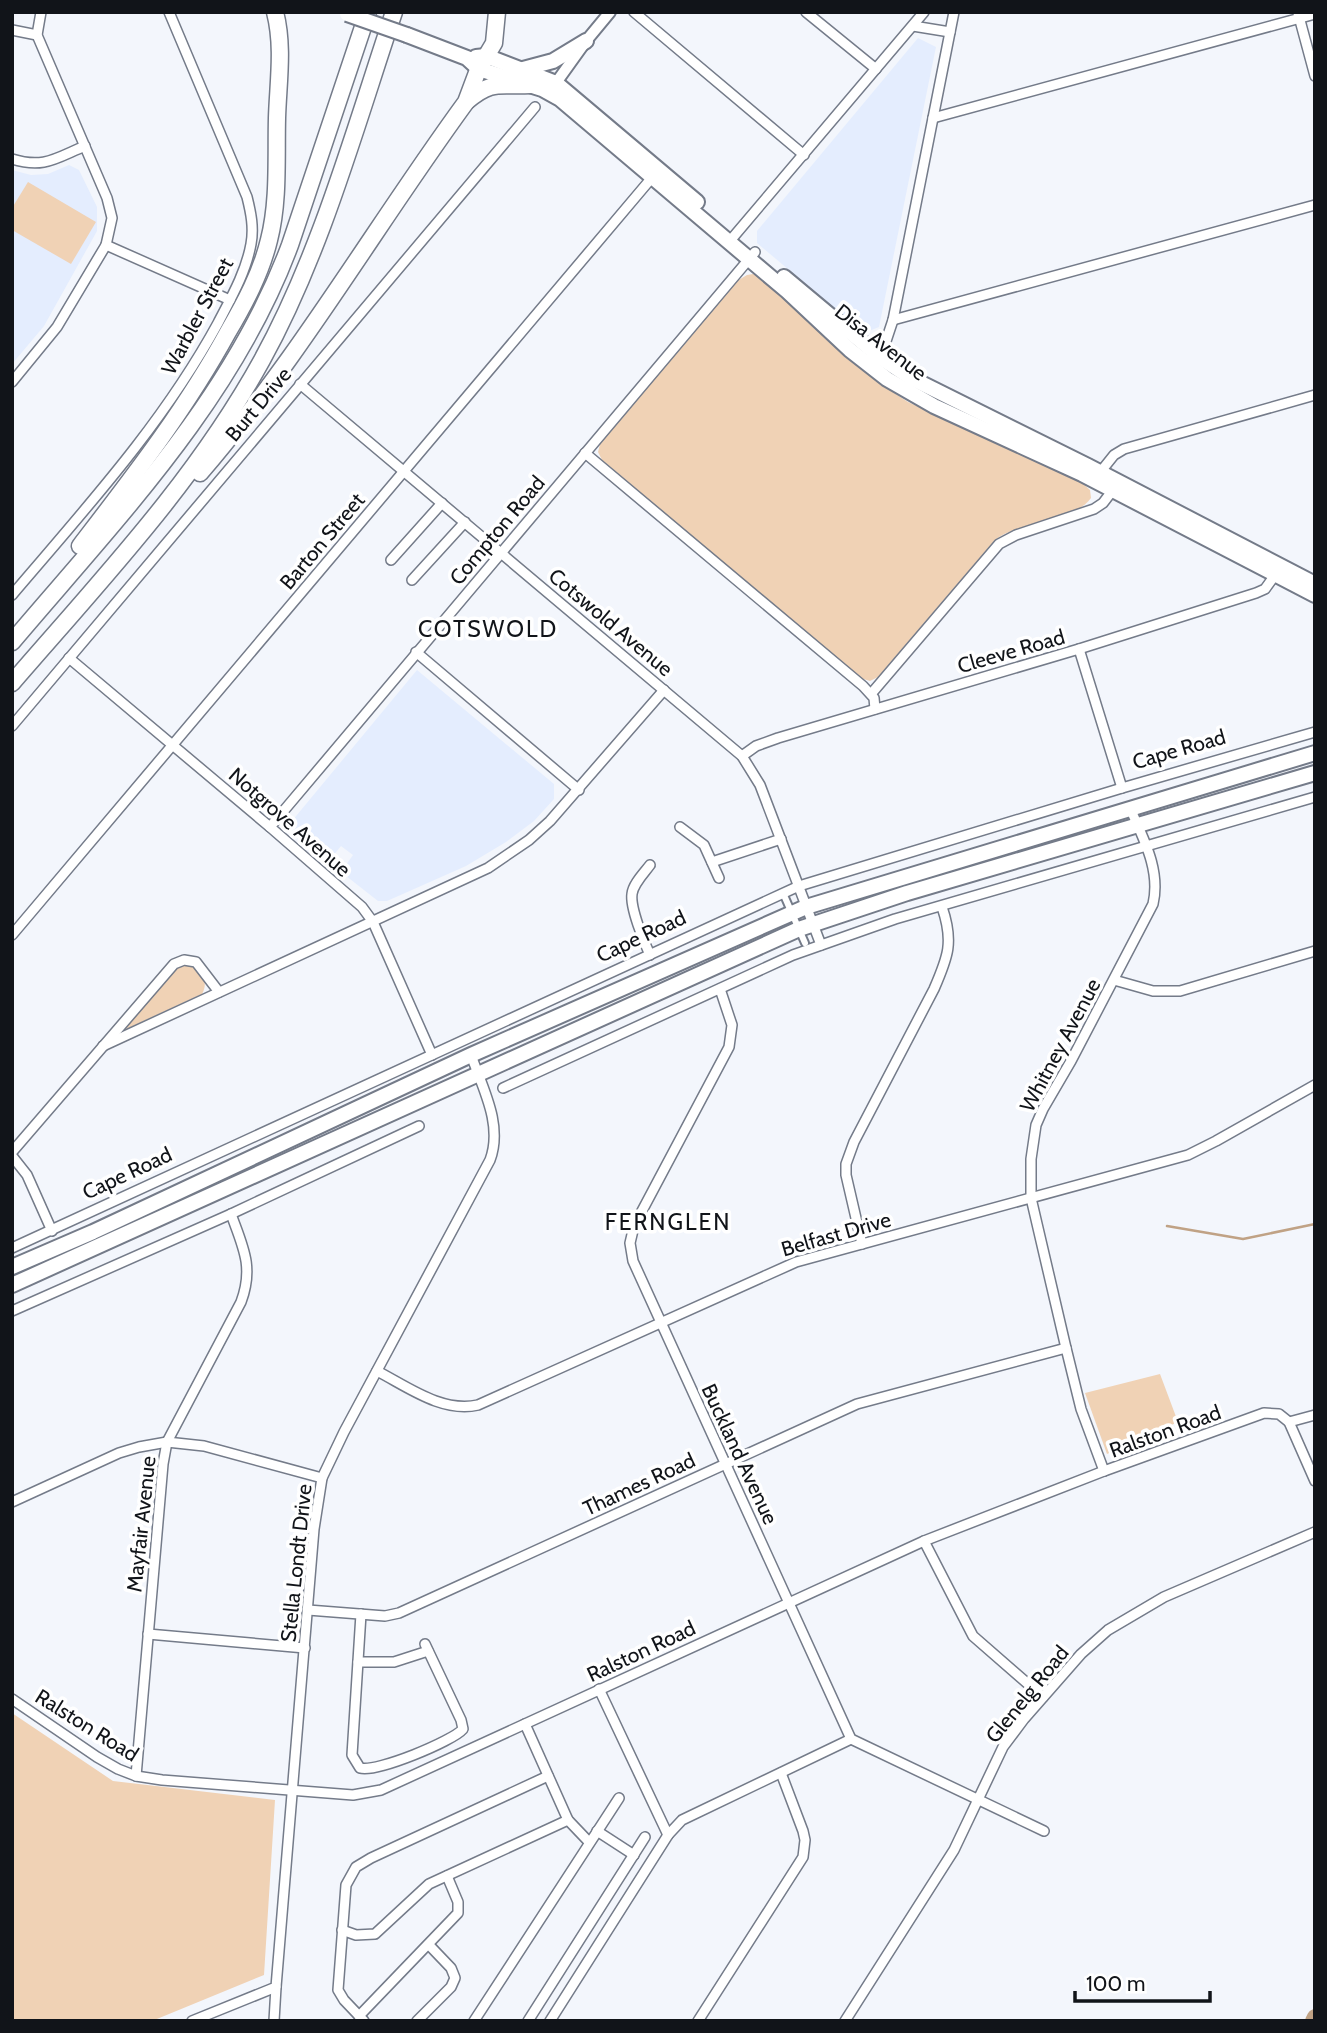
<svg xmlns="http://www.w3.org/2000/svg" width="1327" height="2033" font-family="Cabin,sans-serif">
  <rect width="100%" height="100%" fill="#f3f6fc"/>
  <g fill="#e4edfe">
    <polygon points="918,38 936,47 879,327 864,333 757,243 757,231"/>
    <polygon points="69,165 79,170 97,207 97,231 44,326 12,364 12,170 31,175 48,174"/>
    <polygon points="417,670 554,784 554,799 534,821 506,842 466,866 387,901 378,901 341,872 353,855 341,846 328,862 287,827"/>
  </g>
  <g fill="#f0d2b5">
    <polygon points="28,182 96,222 71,264 12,230 12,208"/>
    <path d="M753 274 762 277 772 286C816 327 857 370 908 402L1080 481 1090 490 1091 498C1075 521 1019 521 995 540L878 677 870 681 860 678 602 460 598 452 600 444 737 281 747 275Z"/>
    <path d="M184 964C200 966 210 980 202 994L124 1030 175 968Z"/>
    <polygon points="1160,1374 1178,1422 1107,1454 1085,1393"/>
    <polygon points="12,1713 113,1781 275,1800 264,1975 152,2021 12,2021"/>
  </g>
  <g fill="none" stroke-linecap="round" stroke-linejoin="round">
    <polyline stroke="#c0a285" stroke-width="2.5" points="1167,1226 1243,1239 1315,1224"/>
    <polyline stroke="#c0a285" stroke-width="16" points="1313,2021 1315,2017"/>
    <g stroke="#747b89" stroke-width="10">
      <polyline id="pedestrian" points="783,893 805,943"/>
    </g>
    <g stroke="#747b89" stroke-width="12">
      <g id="minor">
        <polyline points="634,12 804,155"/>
        <polyline points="806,12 876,69"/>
        <polyline points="1298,13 1315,76"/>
        <polyline points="913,26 950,32"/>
        <polyline points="12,30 37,35"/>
        <polyline points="933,118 1315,14"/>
        <path d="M12 159C44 169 56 158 85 146"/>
        <polyline points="729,242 924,12"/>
        <polyline points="106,245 230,300"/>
        <polyline points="893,320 1315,205"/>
        <polyline points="880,359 893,320 954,12"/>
        <polyline points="12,382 57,327 106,245 112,218 107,198 37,35 41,12"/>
        <polyline points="300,384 742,756 760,785 821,945"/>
        <polyline points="585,453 863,686 874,698 875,709"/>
        <polyline points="1098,475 1114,455 1124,449 1315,395"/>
        <polyline points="391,560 442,503"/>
        <polyline points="412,580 465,522"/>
        <path d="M12 595C86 508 163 424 218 323 231 298 246 272 251 244 254 228 251 213 247 197L169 12"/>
        <polyline points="1079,649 1122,788"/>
        <polyline points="416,652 579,790"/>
        <polyline points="69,658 270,827 362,907 373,922 432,1055"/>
        <polyline points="871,694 999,544 1016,535 1094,509 1103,503 1116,486"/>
        <polyline points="12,726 535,107"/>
        <polyline points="742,756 756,746 778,738 1079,649 1256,593 1265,589 1278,571"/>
        <polyline points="270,827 755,252"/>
        <polyline points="680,827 704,845 719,878"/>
        <polyline points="712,862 781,839"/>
        <polyline points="12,935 655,174"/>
        <path d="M650 955C644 942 630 908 632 894 633 884 644 873 650 865"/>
        <polyline points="1114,980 1153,991 1180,991 1315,951"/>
        <polyline points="720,989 732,1025 729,1047 634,1226 630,1243 633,1261 851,1739 1044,1831"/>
        <polyline points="103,1046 488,868 529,840 550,821 664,690"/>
        <polyline points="503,1088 793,955 895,919 1315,797"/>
        <polyline points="12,1152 174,964 184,960 196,962 219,992"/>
        <polyline points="12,1156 27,1175 52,1231"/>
        <path d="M862 1244 846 1175V1164L854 1142 934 989C948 957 954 942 942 907"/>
        <polyline points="12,1248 799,886 1122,788 1315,732"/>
        <polyline points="12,1311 231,1214 419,1126"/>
        <path d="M377 1371C408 1387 442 1413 478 1405L796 1262 1188 1155 1216 1141 1315 1085"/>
        <polyline points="1289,1422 1315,1415"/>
        <path d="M1104 1471 1081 1409 1066 1348 1031 1198V1159L1036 1125 1043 1109 1071 1061 1153 904C1161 870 1143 838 1130 808"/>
        <polyline points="12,1502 119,1453 139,1447 167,1442 204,1446 322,1478"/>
        <polyline points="924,1541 973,1636 1043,1697"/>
        <polyline points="308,1610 385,1616 399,1613 857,1404 1066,1348"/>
        <path d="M361 1614 352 1755 360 1768C376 1773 453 1741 463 1729L461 1720 425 1644"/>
        <polyline points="148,1634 305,1648"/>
        <polyline points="358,1662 394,1662 428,1651"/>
        <polyline points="599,1689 668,1835"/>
        <polyline points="12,1699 97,1757 118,1769 136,1776 162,1780 353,1795 381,1790 924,1541 1104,1471 1264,1413 1279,1414 1289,1422 1315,1481"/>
        <polyline points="525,1724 568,1820 589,1842"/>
        <path d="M136 1776 163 1464 167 1442 241 1302C254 1267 243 1247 231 1214"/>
        <polyline points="597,1831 634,1855"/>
        <polyline points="342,1930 356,1935 375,1934 429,1884 568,1820"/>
        <polyline points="359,2016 458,1913 458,1902 447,1876"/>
        <path d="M192 2021 276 1987 314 1529 322 1478 344 1432 490 1160C503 1125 483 1089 471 1055"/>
        <polyline points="274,2021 276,1987"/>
        <polyline points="364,2021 344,2000 338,1990 346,1885 356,1867 371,1858 548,1776"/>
        <polyline points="417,2021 451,1987 455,1978 451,1968 429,1945"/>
        <polyline points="474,2021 619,1798"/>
        <polyline points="528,2021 645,1837"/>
        <polyline points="550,2021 668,1835 682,1820 851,1739"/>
        <polyline points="698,2021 803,1857 805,1840 803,1831 781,1773"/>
        <polyline points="845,2021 954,1850 1003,1747 1024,1719 1081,1654 1108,1630 1164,1597 1315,1532"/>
      </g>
    </g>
    <g stroke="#747b89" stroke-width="14">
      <polyline id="tertiary" points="553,87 586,41 610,12"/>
    </g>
    <g stroke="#747b89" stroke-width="18">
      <g id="primary">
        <polyline points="407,35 467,58 479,69 542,89 560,99 787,291 850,350 887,379 934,406 1082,474 1315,595"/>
        <polyline points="476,57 486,56 556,83 697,202"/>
        <polyline points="523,69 553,61 586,41"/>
        <polyline points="784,277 881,358 911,378 1088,466 1315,584"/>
        <polyline points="12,1267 93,1232 471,1055 806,907 1315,753"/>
        <polyline points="12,1285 799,929 907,893 1315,773"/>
      </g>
    </g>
    <g stroke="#747b89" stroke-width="19">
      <g id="motorway">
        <path d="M467 101C493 79 500 87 530 85"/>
        <path d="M200 473C300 357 376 225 466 102L478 70 494 43 497 12"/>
        <path d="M80 546C133 477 186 409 228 332 245 303 261 273 269 240 279 201 276 158 277 118 278 83 284 47 275 12"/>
        <path d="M12 642C117 518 233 399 290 245L368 12"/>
        <path d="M12 683C101 580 196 480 262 360 321 253 355 128 394 12"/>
      </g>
    </g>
    <use href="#pedestrian" stroke="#fff" stroke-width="6"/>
    <use href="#minor" stroke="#fff" stroke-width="9"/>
    <use href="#tertiary" stroke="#fff" stroke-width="10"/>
    <use href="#primary" stroke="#fff" stroke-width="14"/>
    <use href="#motorway" stroke="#fff" stroke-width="16"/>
    <g stroke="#747b89" stroke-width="18" stroke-linecap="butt">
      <polyline id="primary-bridge" points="347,14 407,35"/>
    </g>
    <use href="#primary-bridge" stroke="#fff" stroke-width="14"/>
  </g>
  <g text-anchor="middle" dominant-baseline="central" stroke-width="7" stroke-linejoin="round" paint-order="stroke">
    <g font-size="21" fill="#111419" stroke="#fff">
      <text transform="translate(197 316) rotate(-62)">Warbler Street</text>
      <text transform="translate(881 342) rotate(38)">Disa Avenue</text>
      <text transform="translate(258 404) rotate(-50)">Burt Drive</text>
      <text transform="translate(497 530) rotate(-50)">Compton Road</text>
      <text transform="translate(322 541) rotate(-50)">Barton Street</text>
      <text transform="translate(611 622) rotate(40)">Cotswold Avenue</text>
      <text transform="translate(1011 651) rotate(-16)">Cleeve Road</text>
      <text transform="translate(1179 749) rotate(-16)">Cape Road</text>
      <text transform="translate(290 822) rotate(41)">Notgrove Avenue</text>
      <text transform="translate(641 936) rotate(-25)">Cape Road</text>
      <text transform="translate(1060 1045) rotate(-62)">Whitney Avenue</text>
      <text transform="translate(127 1173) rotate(-25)">Cape Road</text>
      <text transform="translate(836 1234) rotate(-16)">Belfast Drive</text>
      <text transform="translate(1165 1431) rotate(-20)">Ralston Road</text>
      <text transform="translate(740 1454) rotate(65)">Buckland Avenue</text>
      <text transform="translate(639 1484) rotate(-25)">Thames Road</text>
      <text transform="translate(141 1524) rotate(-84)">Mayfair Avenue</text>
      <text transform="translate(296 1563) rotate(-84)">Stella Londt Drive</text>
      <text transform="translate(641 1651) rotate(-25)">Ralston Road</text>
      <text transform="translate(1027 1694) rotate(-51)">Glenelg Road</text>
      <text transform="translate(87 1725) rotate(32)">Ralston Road</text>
    </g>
    <g font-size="23" letter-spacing="2" fill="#111419" stroke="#fff">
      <text x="488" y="629">COTSWOLD</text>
      <text x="668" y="1222">FERNGLEN</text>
    </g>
  </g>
  <rect width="1327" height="2033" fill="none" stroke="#111419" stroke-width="28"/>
  <path d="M1075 1991v10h135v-10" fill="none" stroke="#111419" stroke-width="3.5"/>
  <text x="1086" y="1991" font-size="21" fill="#111419" stroke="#ffffff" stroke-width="5" paint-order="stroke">100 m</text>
</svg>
